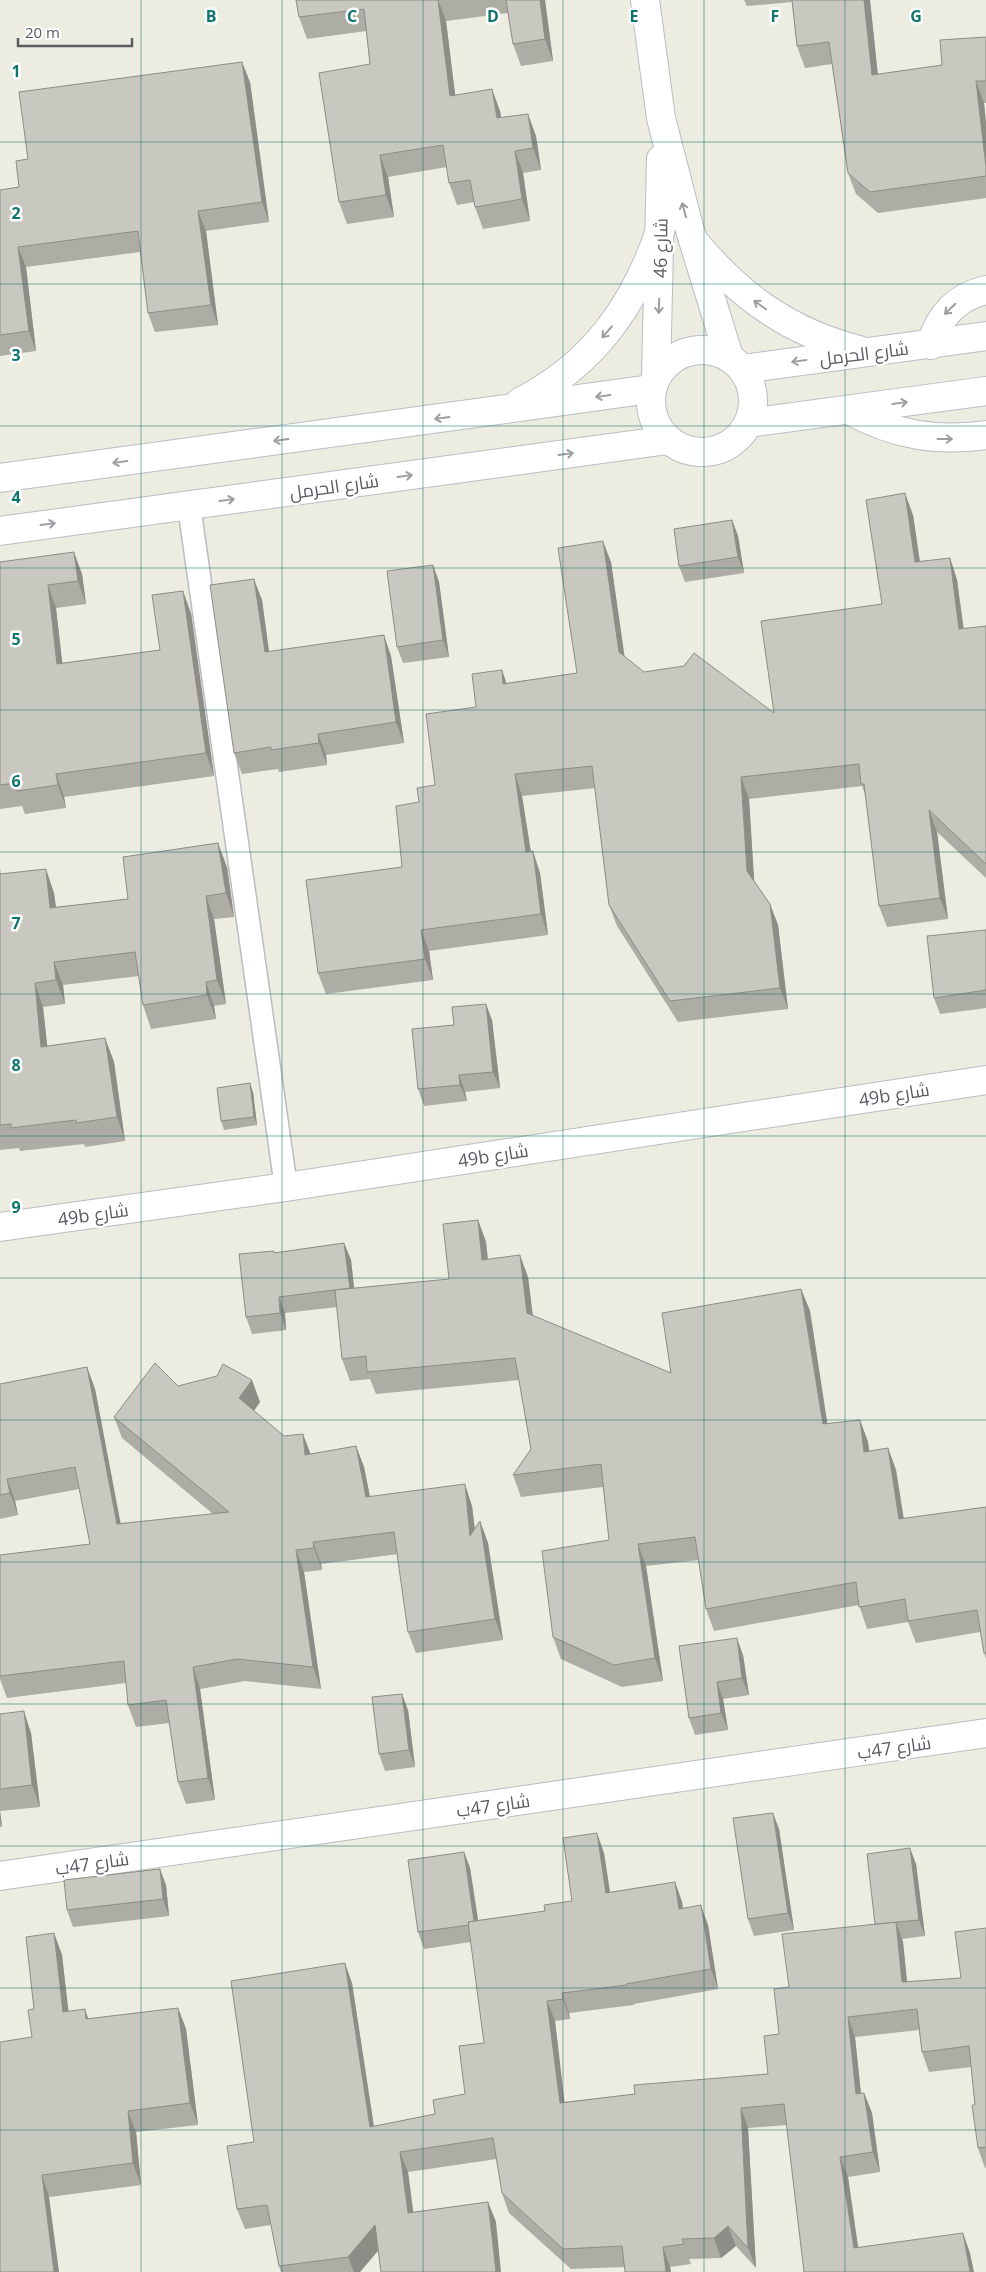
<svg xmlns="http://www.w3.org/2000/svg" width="986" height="2272" font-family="'Open Sans',Cairo,sans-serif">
  <rect width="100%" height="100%" fill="#ecece0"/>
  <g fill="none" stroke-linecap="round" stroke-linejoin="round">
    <g stroke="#bbbcc2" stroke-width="25">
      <polyline id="lane" points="189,506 286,1187"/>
    </g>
    <g stroke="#bbbcc2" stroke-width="30">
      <g id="street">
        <polyline points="645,0 661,118 689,227 729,357"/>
        <path d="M931 345C939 316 956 297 986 290"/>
        <polyline points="656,378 661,159"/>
        <path d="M849 410C894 435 936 442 986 435"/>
        <polyline points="0,1227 286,1187 986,1080"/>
        <polyline points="0,1876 986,1733"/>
      </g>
    </g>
    <g stroke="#bbbdc5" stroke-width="30">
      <g id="secondary">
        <path d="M693 240C739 296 789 332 859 350"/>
        <circle cx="702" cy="401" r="51"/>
        <polyline points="742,369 986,336"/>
        <path d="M520 402C594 364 635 305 661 228"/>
        <polyline points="748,423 986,391"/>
        <polyline points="0,478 651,389"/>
        <polyline points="0,531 668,440"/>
      </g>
    </g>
    <use href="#lane" stroke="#fff" stroke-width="22"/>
    <use href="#street" stroke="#fff" stroke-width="28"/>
    <use href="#secondary" stroke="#fff" stroke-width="28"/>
  </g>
  <g fill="#adaca5">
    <polygon points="296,0 545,0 553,61 521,66 513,44 508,13 446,21 455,95 500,111 501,118 536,136 541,170 523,173 530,221 483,229 475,207 474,202 457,205 449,183 447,167 388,177 394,217 347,224 339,202 370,64 366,31 307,39 299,17"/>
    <polygon points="744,0 870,0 878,75 942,65 986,37 986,103 984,103 986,123 986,198 878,213 856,194 848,173 832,64 805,68 797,46 792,2 747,6"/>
    <polygon points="250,82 269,222 206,231 218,325 155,332 148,313 140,252 26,267 36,351 0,356 0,190 19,187 28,159"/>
    <polygon points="913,515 920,562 950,558 957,580 964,629 986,626 986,878 937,832 948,919 887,927 879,906 866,797 862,786 749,799 754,881 770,904 778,925 788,1009 678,1022 617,926 609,905 595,788 522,796 531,852 540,873 548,935 429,951 433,980 326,994 318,973 402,867 419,802 435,785 476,707 502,670 506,683 577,673 611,562 624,656 644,672 774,713 882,604"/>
    <polygon points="732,520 738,536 744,573 685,582 679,566"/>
    <polygon points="0,562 82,574 86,604 56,608 62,663 160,650 191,613 214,776 64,797 66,808 25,814 22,806 0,809"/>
    <polygon points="433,565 439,582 449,657 403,663 397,647"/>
    <polygon points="262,600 269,652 391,656 404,743 326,755 327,765 279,772 278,769 242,774 234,753"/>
    <polygon points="227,867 234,917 214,919 226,1004 214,1006 216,1019 151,1029 143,1005 139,976 63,985 65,1004 43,1007 47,1046 105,1038 114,1062 125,1141 85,1147 84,1144 20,1151 19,1148 0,1150 0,868 1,874 54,893 56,907 128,899"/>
    <polygon points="986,930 986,1008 940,1014 934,998"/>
    <polygon points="492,1020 500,1088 465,1092 467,1101 424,1106 418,1089"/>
    <polygon points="253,1092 257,1125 224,1130 221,1121"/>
    <polygon points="478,1220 486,1242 488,1260 528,1277 533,1316 671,1373 801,1289 810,1311 827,1424 860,1420 868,1442 869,1451 888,1448 896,1470 904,1519 986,1507 986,1659 984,1653 980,1632 916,1643 908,1622 867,1629 859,1605 714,1631 706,1609 699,1560 646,1566 663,1681 622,1687 561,1659 553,1637 609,1540 603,1487 521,1497 513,1475 531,1449 519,1380 376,1394 370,1379 350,1381 342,1359 337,1307 285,1313 286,1330 252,1334 246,1317 274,1253 344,1243 351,1260 354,1288 449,1279"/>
    <polygon points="87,1367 95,1389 120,1524 213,1514 122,1438 114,1417 178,1386 260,1402 254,1411 284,1436 310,1454 356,1446 364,1467 370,1496 472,1506 475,1529 480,1521 488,1543 503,1640 416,1653 408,1632 398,1554 321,1564 322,1570 304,1572 321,1689 245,1681 200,1689 215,1800 186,1804 178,1782 169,1723 136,1727 128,1705 126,1683 7,1698 0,1679 0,1555 90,1544 79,1489 15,1501 18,1515 0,1519 0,1384"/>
    <polygon points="679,1646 743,1655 749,1695 723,1699 728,1730 695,1735 689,1718"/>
    <polygon points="408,1710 415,1767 385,1771 379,1754"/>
    <polygon points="0,1714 31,1733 40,1807 0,1811 2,1827 0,1827"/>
    <polygon points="779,1829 794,1930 754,1936 748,1919"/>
    <polygon points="464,1852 470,1868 478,1920 545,1911 572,1901 604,1853 610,1892 675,1882 682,1902 683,1908 708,1925 718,1989 634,2004 634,2005 569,2013 570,2019 555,2021 564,2102 635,2094 768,2074 779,2034 789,1987 875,1924 916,1864 925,1936 902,1939 903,1942 907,1982 961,1978 986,1928 986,2168 985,2168 978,2148 975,2105 971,2067 929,2072 922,2052 919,2030 855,2037 861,2093 864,2093 872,2113 880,2172 848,2177 858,2247 970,2253 804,2272 787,2125 748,2128 756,2268 736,2246 721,2258 689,2259 691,2264 670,2267 671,2272 625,2272 625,2267 571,2269 509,2213 502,2193 497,2159 408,2172 413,2212 488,2202 496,2222 378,2250 360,2272 281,2272 279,2266 271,2225 245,2229 237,2209 254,2142 352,1983 374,2127 435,2114 465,2094 484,2043 471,1942 424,1949 418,1932"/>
    <polygon points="166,1885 169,1916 73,1927 67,1910"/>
    <polygon points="54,1933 62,1955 68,2011 88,2019 178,2008 186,2029 198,2125 136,2132 141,2185 49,2197 0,2272 32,2037 34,2009"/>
  </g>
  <g fill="#8d8c86">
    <polygon points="438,0 446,21 458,118 450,96"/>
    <polygon points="540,0 545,0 553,61 545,39"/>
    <polygon points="864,0 870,0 880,97 872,75"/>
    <polygon points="242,62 250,82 269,222 262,202"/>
    <polygon points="976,81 984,103 986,123 986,167"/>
    <polygon points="492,89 500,111 505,140 497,118"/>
    <polygon points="528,114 536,136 541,170 533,148"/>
    <polygon points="515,151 523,173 530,221 522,199"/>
    <polygon points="380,155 388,177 394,217 386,195"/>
    <polygon points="198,211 206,231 218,325 211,305"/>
    <polygon points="18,247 26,267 36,351 29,331"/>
    <polygon points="905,493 913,515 923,584 915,562"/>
    <polygon points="732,520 738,536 744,573 738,557"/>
    <polygon points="603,541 611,562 627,673 619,652"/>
    <polygon points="74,552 82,574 86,604 78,581"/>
    <polygon points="950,558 957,580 966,651 959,629"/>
    <polygon points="433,565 439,582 449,657 443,640"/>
    <polygon points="254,579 262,600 272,674 265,652"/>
    <polygon points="48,585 56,608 65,686 57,664"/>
    <polygon points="183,591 191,613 214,776 206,753"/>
    <polygon points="384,635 391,656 404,743 396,722"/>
    <polygon points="502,670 509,691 503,684"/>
    <polygon points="318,734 326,755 327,765 319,743"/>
    <polygon points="56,774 64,797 66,808 58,785"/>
    <polygon points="515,774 522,796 534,873 526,852"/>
    <polygon points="741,777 749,799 755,893 747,871"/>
    <polygon points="929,810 937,832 948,919 940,898"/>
    <polygon points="218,843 227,867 234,917 226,893"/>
    <polygon points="533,851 540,873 548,935 541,914"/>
    <polygon points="46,869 54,893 59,932 50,908"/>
    <polygon points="206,896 214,919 226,1004 217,980"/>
    <polygon points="770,904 778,925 788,1009 780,988"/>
    <polygon points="421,930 429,951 433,980 425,959"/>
    <polygon points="54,962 63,985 65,1004 56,980"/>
    <polygon points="206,982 214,1006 216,1019 207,995"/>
    <polygon points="35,983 43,1007 50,1071 41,1047"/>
    <polygon points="486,1004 492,1020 500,1088 493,1072"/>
    <polygon points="105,1038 114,1062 125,1141 117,1117"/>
    <polygon points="459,1075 465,1092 467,1101 460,1085"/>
    <polygon points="250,1083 253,1092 257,1125 254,1117"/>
    <polygon points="478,1220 486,1242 490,1283 482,1260"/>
    <polygon points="344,1243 351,1260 356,1305 350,1288"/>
    <polygon points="520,1255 528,1277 535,1336 527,1313"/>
    <polygon points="801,1289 810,1311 831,1447 823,1424"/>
    <polygon points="279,1297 285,1313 286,1330 280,1313"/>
    <polygon points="87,1367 95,1389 125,1546 117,1524"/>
    <polygon points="252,1380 260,1402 247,1420 239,1398"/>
    <polygon points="860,1420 868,1442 872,1474 864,1452"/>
    <polygon points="303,1434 311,1455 305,1455"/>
    <polygon points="356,1446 364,1467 374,1518 366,1497"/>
    <polygon points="888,1448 896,1470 907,1542 899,1519"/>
    <polygon points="7,1479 15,1501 18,1515 10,1493"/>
    <polygon points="465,1484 472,1506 478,1558 470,1536"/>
    <polygon points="480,1521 488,1543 503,1640 495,1619"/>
    <polygon points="313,1542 321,1564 322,1570 314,1548"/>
    <polygon points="638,1544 646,1566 663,1681 655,1658"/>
    <polygon points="296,1550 304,1572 321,1689 313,1667"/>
    <polygon points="737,1638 743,1655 749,1695 742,1678"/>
    <polygon points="193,1667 200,1689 215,1800 208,1778"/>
    <polygon points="717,1682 723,1699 728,1730 721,1713"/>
    <polygon points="402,1694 408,1710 415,1767 409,1750"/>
    <polygon points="24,1711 31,1733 40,1807 32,1785"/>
    <polygon points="0,1810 0,1811 2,1827 0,1821"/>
    <polygon points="773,1813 779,1829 794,1930 788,1913"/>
    <polygon points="597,1833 604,1853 613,1913 606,1893"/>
    <polygon points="910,1848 916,1864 925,1936 919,1920"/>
    <polygon points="464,1852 470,1868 481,1940 475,1924"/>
    <polygon points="160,1869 166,1885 169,1916 163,1899"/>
    <polygon points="675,1882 682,1902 686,1929 679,1909"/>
    <polygon points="701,1905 708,1925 718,1989 711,1969"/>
    <polygon points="896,1922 903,1942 909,2002 902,1982"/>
    <polygon points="54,1933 62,1955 71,2033 63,2012"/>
    <polygon points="345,1963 352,1983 377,2147 370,2127"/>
    <polygon points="562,1993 569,2013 570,2019 563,1999"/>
    <polygon points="547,2001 555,2021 567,2123 560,2103"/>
    <polygon points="178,2008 186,2029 198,2125 190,2103"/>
    <polygon points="85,2009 92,2030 86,2019"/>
    <polygon points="848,2017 855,2037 863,2114 856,2094"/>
    <polygon points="864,2093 872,2113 880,2172 873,2152"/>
    <polygon points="741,2108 748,2128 756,2268 748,2248"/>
    <polygon points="128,2111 136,2132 141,2185 133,2163"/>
    <polygon points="400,2152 408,2172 416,2233 408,2213"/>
    <polygon points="840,2157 848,2177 861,2268 854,2248"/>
    <polygon points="42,2175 49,2197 59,2272 54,2272"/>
    <polygon points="488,2202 496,2222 501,2272 496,2272"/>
    <polygon points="375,2225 383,2245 360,2272 354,2272 348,2257"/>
    <polygon points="728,2226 736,2246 721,2258 714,2238"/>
    <polygon points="963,2233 970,2253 974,2272 970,2272"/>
    <polygon points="663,2247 670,2267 671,2272 666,2272"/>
  </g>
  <g fill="#c9c8c0" stroke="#8d8c86">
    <polygon points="296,0 438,0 450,96 492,89 497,118 528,114 533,148 515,151 522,199 475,207 470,180 449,183 443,145 380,155 386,195 339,202 319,73 370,64 364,9 299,17"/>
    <polygon points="506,0 540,0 545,39 513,44"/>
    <polygon points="792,0 864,0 872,75 942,65 940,40 986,37 986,81 976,81 986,167 986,176 870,192 848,173 829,42 797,46"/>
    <polygon points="242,62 262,202 198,211 211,305 148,313 138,231 18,247 29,331 0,335 0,190 19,187 16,161 28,159 19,92"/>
    <polygon points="905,493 915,562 950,558 959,629 986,626 986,864 929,810 940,898 879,906 864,784 861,784 859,764 741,777 747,871 770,904 780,988 670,1001 609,905 592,766 515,774 526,852 533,851 541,914 421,930 425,959 318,973 306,880 402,867 396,806 419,802 417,788 435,785 426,714 476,707 472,674 502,670 503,684 577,673 558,548 603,541 619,652 644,672 684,666 694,653 774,713 761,621 882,604 866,500"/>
    <polygon points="732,520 738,557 679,566 674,529"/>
    <polygon points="74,552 78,581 48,585 57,664 160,650 152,595 183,591 206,753 56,774 58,785 17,791 16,783 0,785 0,562"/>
    <polygon points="433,565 443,640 397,647 387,571"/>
    <polygon points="254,579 265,652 384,635 396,722 318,734 319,743 271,750 271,747 234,753 210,585"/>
    <polygon points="218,843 226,893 206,896 217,980 206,982 207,995 143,1005 135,952 54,962 56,980 35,983 41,1047 105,1038 117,1117 76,1123 76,1120 11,1128 11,1124 0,1125 0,874 46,869 50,908 128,899 123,857"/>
    <polygon points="986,930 986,990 934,998 927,936"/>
    <polygon points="486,1004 493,1072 459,1075 460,1085 418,1089 412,1029 454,1025 452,1007"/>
    <polygon points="250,1083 254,1117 221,1121 217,1088"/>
    <polygon points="478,1220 482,1260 520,1255 527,1313 671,1373 662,1313 801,1289 823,1424 860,1420 864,1452 888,1448 899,1519 986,1507 986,1653 984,1653 977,1610 908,1621 905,1599 859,1607 856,1582 706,1609 695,1537 638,1544 655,1658 614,1665 553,1637 542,1551 609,1540 601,1464 513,1475 531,1449 515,1358 367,1372 366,1356 342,1359 335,1290 449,1279 443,1224"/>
    <polygon points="344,1243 350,1288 279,1297 280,1313 246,1317 239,1254 274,1251 274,1253"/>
    <polygon points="155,1363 178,1386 217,1376 223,1364 252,1380 239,1398 284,1436 303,1434 305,1455 356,1446 366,1497 465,1484 470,1536 480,1521 495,1619 408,1632 394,1532 313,1542 314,1548 296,1550 313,1667 237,1659 193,1667 208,1778 178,1782 166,1700 128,1705 124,1661 0,1676 0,1555 90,1544 75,1467 7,1479 10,1493 0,1495 0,1384 87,1367 117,1524 229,1512 114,1417"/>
    <polygon points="737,1638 742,1678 717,1682 721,1713 689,1718 679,1646"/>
    <polygon points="402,1694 409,1750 379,1754 372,1697"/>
    <polygon points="24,1711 32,1785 0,1789 0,1714"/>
    <polygon points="773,1813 788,1913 748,1919 733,1818"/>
    <polygon points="597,1833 606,1893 675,1882 679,1909 701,1905 711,1969 626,1984 627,1985 562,1993 563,1999 547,2001 560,2103 635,2094 634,2085 768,2074 764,2036 779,2034 774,1989 789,1987 782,1934 896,1922 902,1982 961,1978 955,1932 986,1928 986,2147 978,2148 972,2105 975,2105 969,2046 922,2052 917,2009 848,2017 856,2094 864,2093 873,2152 840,2157 854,2248 963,2233 970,2272 804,2272 784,2104 741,2108 748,2248 728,2226 714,2238 682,2239 684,2244 663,2247 666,2272 625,2272 622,2246 563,2249 502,2193 493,2138 400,2152 408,2213 488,2202 496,2272 381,2272 375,2225 348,2257 279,2266 267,2205 237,2209 227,2146 254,2142 231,1981 345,1963 370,2127 435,2114 433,2100 465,2094 459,2046 484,2043 468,1922 545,1911 544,1905 572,1901 563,1838"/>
    <polygon points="910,1848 919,1920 875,1924 867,1854"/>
    <polygon points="464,1852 474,1921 468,1922 469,1925 418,1932 408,1860"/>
    <polygon points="160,1869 163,1899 67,1910 64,1880"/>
    <polygon points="54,1933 63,2012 85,2009 86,2019 178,2008 190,2103 128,2111 133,2163 42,2175 54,2272 0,2272 0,2042 32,2037 28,2010 34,2009 26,1937"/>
  </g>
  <defs><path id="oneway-shaft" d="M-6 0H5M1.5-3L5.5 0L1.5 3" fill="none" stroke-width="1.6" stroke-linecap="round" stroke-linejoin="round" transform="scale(1.25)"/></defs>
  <g stroke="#9b9da1">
    <use href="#oneway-shaft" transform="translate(684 210) rotate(-105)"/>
    <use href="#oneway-shaft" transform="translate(760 305) rotate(-145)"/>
    <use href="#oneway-shaft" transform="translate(659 306) rotate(92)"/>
    <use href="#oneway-shaft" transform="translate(950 309) rotate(136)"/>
    <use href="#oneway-shaft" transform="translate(607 332) rotate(131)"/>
    <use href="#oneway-shaft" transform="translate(799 361) rotate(172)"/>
    <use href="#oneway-shaft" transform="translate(603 396) rotate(172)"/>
    <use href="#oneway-shaft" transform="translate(900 403) rotate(-8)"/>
    <use href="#oneway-shaft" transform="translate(442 418) rotate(172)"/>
    <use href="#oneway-shaft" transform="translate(945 439)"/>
    <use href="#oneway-shaft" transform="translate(281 440) rotate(172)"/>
    <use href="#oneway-shaft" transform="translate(566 454) rotate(-8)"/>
    <use href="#oneway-shaft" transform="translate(120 462) rotate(172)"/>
    <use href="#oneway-shaft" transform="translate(405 476) rotate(-8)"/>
    <use href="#oneway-shaft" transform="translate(227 500) rotate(-8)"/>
    <use href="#oneway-shaft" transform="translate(48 524) rotate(-8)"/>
  </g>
  <path fill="none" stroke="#0f766e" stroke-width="1" stroke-opacity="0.55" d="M141 0V2272M282 0V2272M423 0V2272M563 0V2272M704 0V2272M845 0V2272M0 142H986M0 284H986M0 426H986M0 568H986M0 710H986M0 852H986M0 994H986M0 1136H986M0 1278H986M0 1420H986M0 1562H986M0 1704H986M0 1846H986M0 1988H986M0 2130H986"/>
  <g text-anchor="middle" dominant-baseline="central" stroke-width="5" stroke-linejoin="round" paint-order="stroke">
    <g font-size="18" fill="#595b62" stroke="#fff">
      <text transform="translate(660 248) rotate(-89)">شارع 46</text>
      <text transform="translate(864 353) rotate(-7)">شارع الحرمل</text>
      <text transform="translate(334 486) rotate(-8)">شارع الحرمل</text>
      <text transform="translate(894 1094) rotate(-9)">49b شارع</text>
      <text transform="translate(493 1155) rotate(-9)">49b شارع</text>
      <text transform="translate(93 1214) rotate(-8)">49b شارع</text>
      <text transform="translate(894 1747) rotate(-8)">شارع 47ب</text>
      <text transform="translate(493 1805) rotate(-8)">شارع 47ب</text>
      <text transform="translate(92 1863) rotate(-8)">شارع 47ب</text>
    </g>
  </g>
  <g font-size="16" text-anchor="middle" font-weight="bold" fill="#0f766e" stroke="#fff" stroke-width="5" stroke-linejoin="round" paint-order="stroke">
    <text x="211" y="22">B</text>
    <text x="352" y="22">C</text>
    <text x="493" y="22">D</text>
    <text x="634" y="22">E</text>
    <text x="775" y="22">F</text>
    <text x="916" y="22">G</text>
    <text x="16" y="77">1</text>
    <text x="16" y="219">2</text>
    <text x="16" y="361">3</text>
    <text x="16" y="503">4</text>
    <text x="16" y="645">5</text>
    <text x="16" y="787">6</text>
    <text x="16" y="929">7</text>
    <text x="16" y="1071">8</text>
    <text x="16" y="1213">9</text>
  </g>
  <path d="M18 38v8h114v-8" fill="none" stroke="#595b62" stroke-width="2.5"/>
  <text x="25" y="38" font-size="15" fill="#595b62" stroke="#ffffff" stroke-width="4" paint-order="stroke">20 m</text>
</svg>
